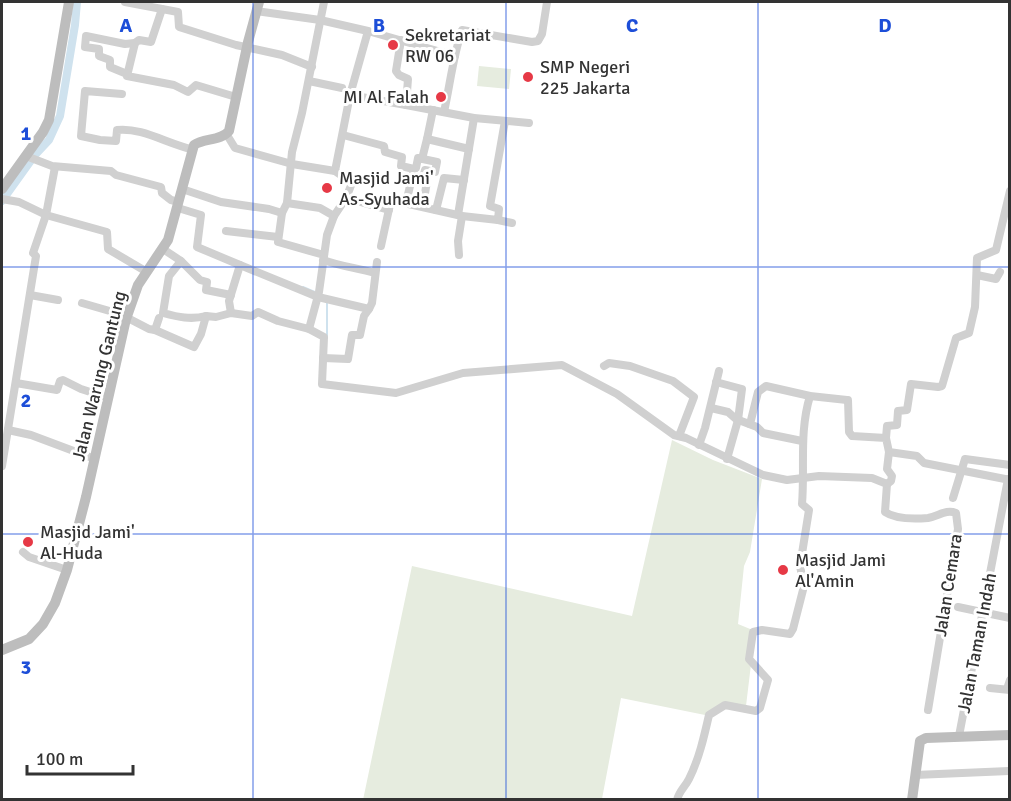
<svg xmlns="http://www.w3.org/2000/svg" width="1011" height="801" font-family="Signika,sans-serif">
  <rect width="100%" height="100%" fill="#fff"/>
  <g fill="#e6ecdf">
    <polygon points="479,66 511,69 509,89 477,86"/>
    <polygon points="672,440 713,460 762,479 750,552 744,566 738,624 755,631 746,706 723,703 705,715 621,698 602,799 363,800 412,566 632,616"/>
  </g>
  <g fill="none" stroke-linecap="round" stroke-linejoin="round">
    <g stroke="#cfe2ee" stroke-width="2">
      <polyline points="303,287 317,293"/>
      <polyline points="327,301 327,338"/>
    </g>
    <polyline stroke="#cfe2ee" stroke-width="8" points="2,201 35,155 49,140 60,116 75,25 77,2"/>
    <g stroke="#d0d0d0" stroke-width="8">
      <polyline points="125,2 178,12 179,27 236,45 282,55 312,67"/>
      <polyline points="324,2 302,113 292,152 287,203 282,213 278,242 324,255"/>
      <polyline points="162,9 151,42 139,40 135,43 127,76 174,85 188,92 196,85 236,97"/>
      <polyline points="256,11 320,20 368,31 455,56"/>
      <polyline points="401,40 396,71 399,75 408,79 406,105 474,118 529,123"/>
      <polyline points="127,74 110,67 110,60 99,56 99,49 85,47 86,36 125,44 135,43"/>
      <polyline points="309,81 342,88"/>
      <path d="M122 94 85 91 81 136 100 140 116 141 117 130C141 127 168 144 191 149"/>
      <polyline points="350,95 406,105"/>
      <path d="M444 112C450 85 453 56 462 30L532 42 538 41 542 34 547 2"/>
      <polyline points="227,135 235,148 292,164 335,171 352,183 346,198 389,210"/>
      <polyline points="343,135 384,146 385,152 402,157 401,166 414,169"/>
      <polyline points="427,139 433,110"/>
      <polyline points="26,156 52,166 111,171 116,175 161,187 162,193 171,200 179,202"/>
      <polyline points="422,159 427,139 469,149"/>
      <polyline points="55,167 46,215 107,232 108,249 147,272"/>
      <polyline points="335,171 350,95 368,31"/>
      <polyline points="182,189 221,202 269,209 282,213"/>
      <polyline points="2,199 19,202 46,215 33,253 36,256 2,466"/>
      <polyline points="287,203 320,208 334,216 327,235 319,292 309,329"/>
      <polyline points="406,203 414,169 416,168 418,158 437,162 435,172 425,170 423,178 427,181 423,206"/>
      <polyline points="178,208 201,215 197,247 240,265 229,301 231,313"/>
      <polyline points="436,210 444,178 464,180"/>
      <polyline points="458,215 474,118"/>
      <polyline points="334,216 346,198"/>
      <polyline points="498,220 512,223"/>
      <polyline points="226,231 278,237"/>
      <polyline points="381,246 391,200 462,216 498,220 499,209 490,206 505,121"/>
      <polyline points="163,249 181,261 200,280 207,282 206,290 231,295"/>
      <polyline points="459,255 458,241 462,216"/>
      <path d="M323 260C340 266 357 268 375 273"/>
      <path d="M181 261 169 276 163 313C178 317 191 320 206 316"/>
      <polyline points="240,265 318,297 369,309 372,303 377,262"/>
      <polyline points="977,275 996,279 1000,272"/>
      <polyline points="30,295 58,300"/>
      <path d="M82 303 120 314 149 329 155 330 194 347 201 334 206 316 216 317 231 313 252 316 258 312 278 321 309 329 324 337 322 384 396 393 463 373 562 365 617 394 674 435 686 438 763 475 787 480 819 476 872 478 887 484 885 512C895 519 915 519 928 518 939 516 946 509 956 513L958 529 928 710"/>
      <polyline points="155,330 159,318"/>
      <polyline points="323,358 348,359 352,335 360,335 364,316 369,309"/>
      <polyline points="604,366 609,363 630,366 673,381 694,397 679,436"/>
      <polyline points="716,382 742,389 738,420 727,459"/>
      <polyline points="16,383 57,390 60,381 63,380 81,389 109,398"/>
      <polyline points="711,408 728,412 736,419 757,427 763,433 802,441"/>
      <polyline points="750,424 758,392 766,386 810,396 847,400 848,400 849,432 852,436 886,438 889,452 917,456 924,463 1010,480"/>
      <polyline points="8,430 31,435 95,459"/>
      <polyline points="886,438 887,426 897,425 898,411 907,410 911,384 938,387 942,386 956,338 969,333 975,307 977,258 996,250 1010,191"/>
      <polyline points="699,445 705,428 719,371"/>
      <polyline points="887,484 891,481 892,476 887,469 889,452"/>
      <polyline points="953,498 965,459 1010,465"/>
      <polyline points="23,552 29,557 67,570"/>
      <polyline points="958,607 1010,618"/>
      <polyline points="990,688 1010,690"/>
      <polyline points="1007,689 1010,680"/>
      <polyline points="959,736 1008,479"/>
      <polyline points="915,775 1009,771"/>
      <path d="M677 800C679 791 685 787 689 779 699 759 704 737 709 715L725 705 756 711 760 708 768 680 749 659 753 632 762 630 790 634 793 629 804 586 800 566 809 510 802 504C805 468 799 432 810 396"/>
    </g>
    <g stroke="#bdbdbd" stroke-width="10">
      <polyline points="2,189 43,132 49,120 69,2"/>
      <path d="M2 650 29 639 43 624 55 603 67 570 86 497 126 319 138 285 168 240 194 145C204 138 221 141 229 131L248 42 259 2"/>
      <polyline points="912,800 920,741 926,738 1010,735"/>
    </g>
  </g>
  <path fill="none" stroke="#1d4ed8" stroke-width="1.5" stroke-opacity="0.55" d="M253 2V800M506 2V800M758 2V800M2 267H1010M2 534H1010"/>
  <g fill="#e63946" stroke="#fff" stroke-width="2">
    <circle cx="393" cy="45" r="6"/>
    <circle cx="528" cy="77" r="6"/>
    <circle cx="441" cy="97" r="6"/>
    <circle cx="327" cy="188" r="6"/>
    <circle cx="28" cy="542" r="6"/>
    <circle cx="783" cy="570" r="6"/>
  </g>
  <g text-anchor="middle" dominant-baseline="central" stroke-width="6" stroke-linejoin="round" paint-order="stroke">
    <g font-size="18" fill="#333" stroke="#fff" text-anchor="start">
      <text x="405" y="35">Sekretariat<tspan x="405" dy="21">RW 06</tspan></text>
      <text x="540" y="67">SMP Negeri<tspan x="540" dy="21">225 Jakarta</tspan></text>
      <text x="429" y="97" text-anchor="end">MI Al Falah</text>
      <text x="339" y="178">Masjid Jami'<tspan x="339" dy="21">As-Syuhada</tspan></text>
      <text x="40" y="532">Masjid Jami'<tspan x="40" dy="21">Al-Huda</tspan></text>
      <text x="795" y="560">Masjid Jami<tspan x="795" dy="21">Al'Amin</tspan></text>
    </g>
    <g font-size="18" fill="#333" stroke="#fff">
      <text transform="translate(99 376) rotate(-76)">Jalan Warung Gantung</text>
      <text transform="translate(948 585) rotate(-81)">Jalan Cemara</text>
      <text transform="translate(977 643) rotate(-79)">Jalan Taman Indah</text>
    </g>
  </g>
  <g font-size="20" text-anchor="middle" font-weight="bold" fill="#1d4ed8" stroke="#fff" stroke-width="6" stroke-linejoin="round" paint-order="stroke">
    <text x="126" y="32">A</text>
    <text x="379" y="32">B</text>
    <text x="632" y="32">C</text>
    <text x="885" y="32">D</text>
    <text x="26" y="140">1</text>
    <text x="26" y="407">2</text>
    <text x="26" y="674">3</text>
  </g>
  <rect width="1011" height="801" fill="none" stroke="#333333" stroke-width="6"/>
  <path d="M27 765v9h106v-9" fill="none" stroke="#333333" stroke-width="3"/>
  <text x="36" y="765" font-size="18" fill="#333333" stroke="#ffffff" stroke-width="4.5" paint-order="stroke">100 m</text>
</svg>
